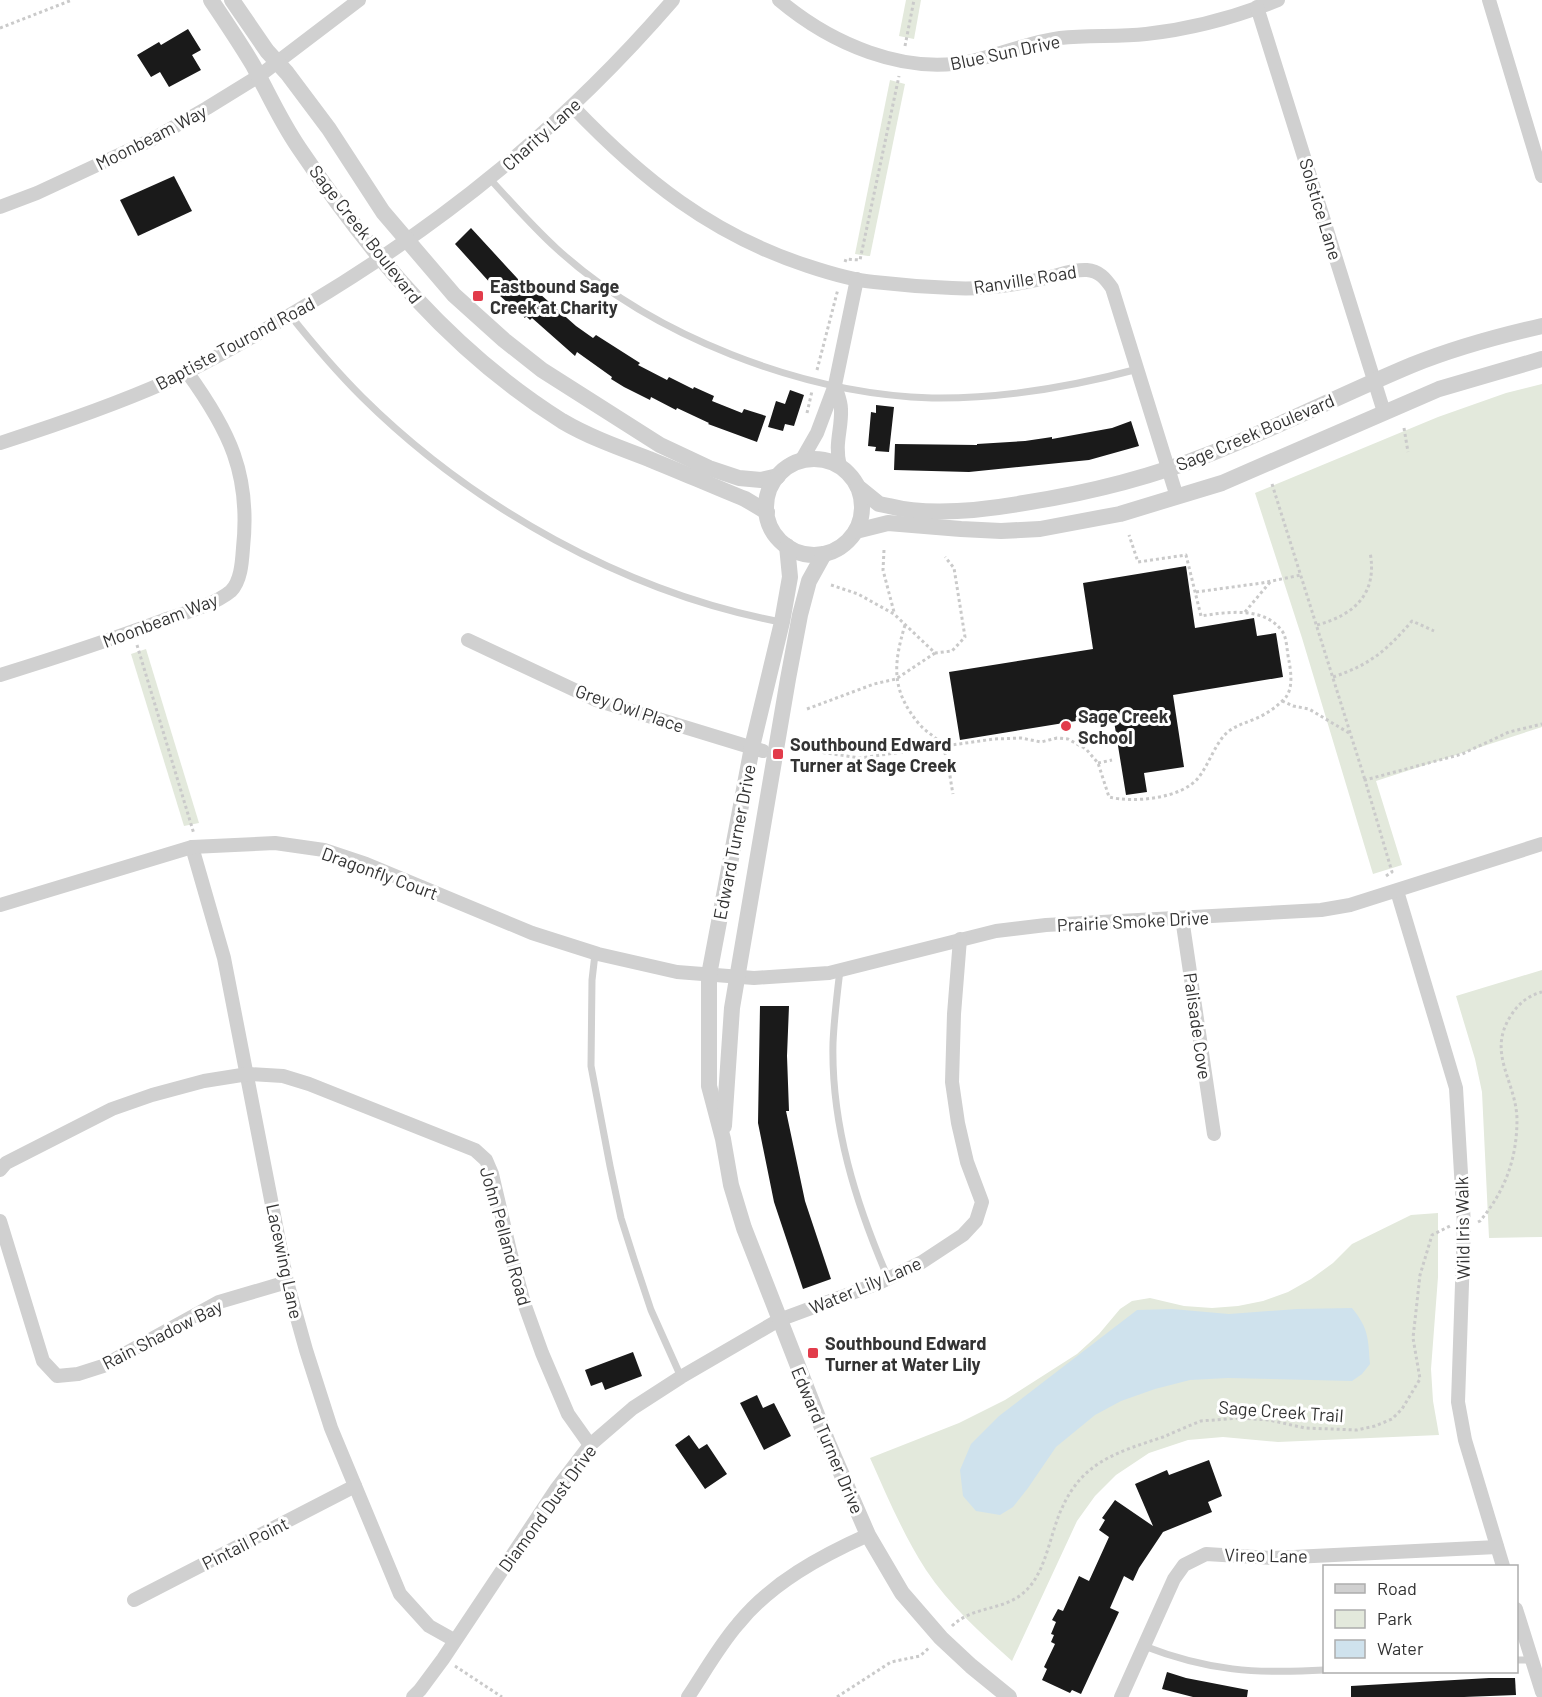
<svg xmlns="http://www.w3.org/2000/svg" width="1542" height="1697" font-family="Barlow,sans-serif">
  <rect width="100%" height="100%" fill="#fff"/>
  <g fill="#e3e9dc">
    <polygon points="906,0 921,0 914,39 899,36"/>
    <polygon points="890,80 905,84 870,256 868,256 855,254"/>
    <polygon points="1542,384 1542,727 1376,781 1402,865 1373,874 1302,638 1255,493 1438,417 1506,393"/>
    <polygon points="146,649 199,823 184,826 131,654"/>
    <polygon points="1542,970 1542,1237 1489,1238 1482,1092 1475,1059 1456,996"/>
    <path d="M1438 1213V1277L1431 1369 1433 1401 1439 1435 1278 1442 1223 1437 1188 1440 1149 1453 1116 1475 1095 1496 1077 1521 1012 1661C981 1633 949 1605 926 1570 903 1534 887 1496 870 1458L959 1423 1005 1400 1077 1354 1099 1334 1120 1309 1132 1301 1150 1298 1184 1306 1212 1308 1238 1306 1263 1301 1288 1292 1311 1279 1333 1263 1352 1244 1411 1215Z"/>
  </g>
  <path fill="#cfe2ed" d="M1352 1308C1369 1329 1368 1338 1370 1364L1362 1374 1352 1381 1228 1378 1190 1380 1155 1389 1121 1401 1095 1415 1056 1447 1028 1488 1013 1507 1000 1515 976 1511 963 1496 960 1470 971 1444 999 1416 1137 1310 1172 1309 1229 1314 1297 1309Z"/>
  <g fill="#1a1a1a">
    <polygon points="188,29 201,50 192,55 201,70 169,87 160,72 151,77 137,55 159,42 161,45"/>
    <polygon points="174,176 192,211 138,236 120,200"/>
    <polygon points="471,228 528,290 531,286 576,326 593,338 596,335 640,363 638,365 667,380 669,377 693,389 694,387 714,396 712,401 742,413 744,409 766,416 757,442 708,424 709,423 677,408 676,410 651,397 650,400 624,387 611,379 612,377 577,352 575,356 532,318 530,320 526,316 525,318 490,287 492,285 455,244"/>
    <polygon points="790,390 804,395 794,426 785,424 783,431 768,427 776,401 785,404"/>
    <polygon points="876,405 894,407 889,452 875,451 876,447 868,446 871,412 876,413"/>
    <polygon points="1131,421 1139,446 1089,460 969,472 894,470 895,444 977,445 977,444 1025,441 1052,437 1052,439 1112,428"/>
    <polygon points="1186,566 1195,628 1254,618 1257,636 1276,633 1283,677 1173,695 1184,767 1144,773 1147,792 1126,795 1113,715 960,740 949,672 1093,649 1083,583"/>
    <polygon points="760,1006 789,1006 787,1056 789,1111 786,1111 805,1201 831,1279 803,1289 774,1202 758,1123"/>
    <polygon points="633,1352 642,1376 605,1390 602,1382 591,1386 585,1370"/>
    <polygon points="757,1395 763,1408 774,1403 791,1436 764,1450 740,1403"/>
    <polygon points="689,1435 699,1449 707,1444 727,1474 705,1489 675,1445"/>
    <polygon points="1209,1460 1222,1496 1208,1502 1212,1512 1163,1532 1139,1568 1133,1581 1124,1576 1110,1608 1119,1612 1081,1694 1072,1690 1070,1693 1042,1680 1047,1669 1044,1667 1055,1644 1051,1642 1054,1635 1051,1634 1056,1622 1052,1620 1058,1609 1063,1611 1079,1576 1089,1581 1109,1537 1099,1530 1105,1520 1102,1518 1115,1500 1153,1526 1135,1484 1167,1470 1169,1475"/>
    <polygon points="1167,1672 1186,1678 1248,1690 1247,1697 1193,1697 1162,1689"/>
    <polygon points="1489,1678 1515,1678 1516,1695 1464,1697 1351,1697 1351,1686"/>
  </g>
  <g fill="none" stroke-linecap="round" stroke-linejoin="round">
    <g stroke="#cacaca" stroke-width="3" stroke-dasharray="3 3" stroke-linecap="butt">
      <polyline points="0,28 72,0"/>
      <polyline points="905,46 914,0"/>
      <polyline points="845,262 846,259 860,260 899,76"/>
      <polyline points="817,370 838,289"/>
      <polyline points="807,413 812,391"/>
      <polyline points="1404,428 1408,452"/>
      <polyline points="1272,484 1365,780"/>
      <polyline points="884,550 883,570 894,612"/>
      <polyline points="831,585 858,594 894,614 935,653 952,651 965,637 954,568 945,557"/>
      <polyline points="1196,592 1262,583 1301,575"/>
      <polyline points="1245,612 1271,581"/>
      <path d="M905 625C893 665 891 691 920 725 927 733 939 738 943 748 949 762 950 779 953 794"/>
      <path d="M1317 625C1354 615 1378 594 1370 552"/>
      <polyline points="137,645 194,834"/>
      <path d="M1333 677C1370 665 1387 650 1412 621L1434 631"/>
      <polyline points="1282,701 1293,706 1309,709 1349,733"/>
      <polyline points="807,709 874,684 896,679 935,653"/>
      <path d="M799 749 860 758 994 739 1021 738 1041 742 1057 738 1068 739 1086 749 1098 763 1109 797C1133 803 1182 799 1199 777 1208 765 1213 750 1222 738 1231 726 1244 724 1257 718 1267 714 1279 705 1286 697 1293 688 1291 672 1289 661 1287 653 1287 637 1282 631 1264 606 1226 612 1201 616L1186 555 1138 562 1129 535"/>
      <polyline points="1098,763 1112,760"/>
      <polyline points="1386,876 1392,872 1365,780 1462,754 1509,732 1542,724"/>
      <path d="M1478 1222 1480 1221C1505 1191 1517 1159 1517 1119 1516 1081 1487 1054 1510 1017 1518 1004 1527 996 1542 992"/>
      <path d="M952 1626C976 1603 1009 1613 1031 1585 1047 1565 1051 1531 1062 1508 1083 1461 1118 1452 1163 1437 1175 1432 1188 1426 1201 1421L1238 1418 1269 1420 1305 1428 1357 1430 1375 1426 1392 1419 1402 1409 1420 1379 1413 1338 1420 1275 1432 1235 1450 1226"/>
      <polyline points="455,1666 502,1697"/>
      <polyline points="837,1697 891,1662 920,1656 930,1647"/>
    </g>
    <g stroke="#d0d0d0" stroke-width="7">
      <path d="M490 179C511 202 532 226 556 248 652 336 802 394 932 398 1002 399 1071 387 1138 369"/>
      <path d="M290 315C313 344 336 371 362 397 473 507 626 593 781 622"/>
      <polyline points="595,954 592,980 591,1066 610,1166 621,1218 634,1259 651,1310 681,1377"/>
      <path d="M840 970C837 995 834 1019 833 1043 831 1125 856 1204 888 1278"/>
      <path d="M1144 1646C1208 1671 1256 1674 1324 1670"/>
      <polyline points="1516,1660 1532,1660"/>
    </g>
    <g stroke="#d0d0d0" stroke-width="14">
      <path d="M779 0C830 43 904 76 972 61 1001 54 1030 42 1060 38 1089 35 1118 37 1146 34 1191 29 1236 17 1278 0"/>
      <polyline points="1489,0 1542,176"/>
      <polyline points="1257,7 1384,412"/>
      <path d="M573 107C642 179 712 235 808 266 829 273 852 280 874 282 900 285 926 287 952 288 981 290 1014 285 1042 279 1057 276 1072 269 1087 270 1099 271 1105 278 1112 288L1177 497"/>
      <polyline points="0,207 37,193 151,140 207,108 259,76 359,0"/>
      <path d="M835 385C837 393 841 401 841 409 842 430 834 443 840 467"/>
      <path d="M0 443C56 425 112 406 166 382 214 360 260 333 305 306 446 222 566 124 673 0"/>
      <polyline points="801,461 817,433 835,385 857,279"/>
      <polyline points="468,640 596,700 763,751"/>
      <path d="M0 675C55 658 110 640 164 620 182 614 216 604 231 591 241 581 242 562 243 548 251 474 229 430 187 372"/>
      <polyline points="192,847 224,958 287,1282 306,1350 331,1428 400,1594 429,1626 454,1640"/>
      <polyline points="1397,891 1456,1088 1464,1225 1458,1402 1465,1440 1503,1566"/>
      <polyline points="0,905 192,847 275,843 324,850 366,864 532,933 598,954 677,972 754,978 829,973 996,931 1046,925 1321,910 1350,905 1542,844"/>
      <polyline points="1182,918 1214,1134"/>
      <polyline points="0,1170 6,1163 112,1109 152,1095 204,1081 248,1074 283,1076 309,1084 475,1150 486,1160 492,1174 510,1251 524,1303 542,1353 568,1414 590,1445"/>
      <polyline points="0,1221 43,1361 57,1376 78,1374 103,1366 219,1302 287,1282"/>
      <polyline points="134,1600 355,1486"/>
      <polyline points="1516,1609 1542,1692"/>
      <polyline points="413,1697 420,1690 443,1659 557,1488 590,1445 633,1408 681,1377 779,1320 879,1283 922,1262 963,1235 976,1221 982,1202 967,1162 958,1123 952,1082 954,1014 960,939"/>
      <path d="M688 1697C704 1673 719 1646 738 1624 771 1583 821 1556 868 1535"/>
      <polyline points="1121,1697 1174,1579 1184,1565 1206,1554 1273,1558 1497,1547"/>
    </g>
    <g stroke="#d0d0d0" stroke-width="16">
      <path d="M211 0C225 21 240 43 253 65 268 93 281 122 299 148 371 255 452 352 562 421 589 437 620 448 649 459 681 472 713 486 745 499L767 512"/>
      <polyline points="232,0 267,51 287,73 329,129 383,212 454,295 504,340 542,370 660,445 709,468 739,478 761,480 778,476"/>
      <circle cx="814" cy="507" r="48"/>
      <path d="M858 487 879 504 889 506C928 516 984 510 1024 503 1088 493 1152 477 1212 453 1280 426 1345 393 1412 365 1454 348 1498 336 1542 326"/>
      <polyline points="856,531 888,523 961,529 1001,531 1040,529 1120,514 1222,483 1439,389 1542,359"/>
      <polyline points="787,546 790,577 782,622 752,747 709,975 709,1086 723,1139 731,1185 744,1228 828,1443 868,1535 902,1593 941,1638 971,1666 1009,1697"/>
      <polyline points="724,1126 732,1008 788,679 800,615 809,581 824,554"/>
    </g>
  </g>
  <g fill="#e23c4b" stroke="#fff" stroke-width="2">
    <rect x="472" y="290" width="12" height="12" rx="3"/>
    <circle cx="1066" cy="726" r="6"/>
    <rect x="772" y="748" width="12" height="12" rx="3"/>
    <rect x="807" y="1347" width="12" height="12" rx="3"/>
  </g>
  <g text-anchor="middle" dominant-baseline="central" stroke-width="6" stroke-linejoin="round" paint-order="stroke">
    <g font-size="18" fill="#333" stroke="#fff">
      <text transform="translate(1005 52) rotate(-12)">Blue Sun Drive</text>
      <text transform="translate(541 134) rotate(-42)">Charity Lane</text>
      <text transform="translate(151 137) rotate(-27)">Moonbeam Way</text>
      <text transform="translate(1321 209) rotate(73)">Solstice Lane</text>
      <text transform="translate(366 234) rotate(52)">Sage Creek Boulevard</text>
      <text transform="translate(1025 279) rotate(-9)">Ranville Road</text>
      <text transform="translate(235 343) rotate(-28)">Baptiste Tourond Road</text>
      <text transform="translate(1255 432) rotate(-23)">Sage Creek Boulevard</text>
      <text transform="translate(160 620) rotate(-21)">Moonbeam Way</text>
      <text transform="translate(630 708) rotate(19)">Grey Owl Place</text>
      <text transform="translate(734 842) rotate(-79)">Edward Turner Drive</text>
      <text transform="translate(380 873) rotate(20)">Dragonfly Court</text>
      <text transform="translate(1133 921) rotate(-3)">Prairie Smoke Drive</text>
      <text transform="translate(1198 1026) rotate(82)">Palisade Cove</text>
      <text transform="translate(1462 1228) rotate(-91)">Wild Iris Walk</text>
      <text transform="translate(506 1236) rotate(74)">John Pelland Road</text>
      <text transform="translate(285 1261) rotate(78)">Lacewing Lane</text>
      <text transform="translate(865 1285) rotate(-23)">Water Lily Lane</text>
      <text transform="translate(162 1334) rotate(-27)">Rain Shadow Bay</text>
      <text transform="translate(1281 1411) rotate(4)">Sage Creek Trail</text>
      <text transform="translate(828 1440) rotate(67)">Edward Turner Drive</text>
      <text transform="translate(547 1508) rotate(-54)">Diamond Dust Drive</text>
      <text transform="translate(245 1543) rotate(-27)">Pintail Point</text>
      <text transform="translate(1266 1555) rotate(1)">Vireo Lane</text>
    </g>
    <g font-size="18" font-weight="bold" fill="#333" stroke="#fff" text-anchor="start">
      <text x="490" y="286">Eastbound Sage<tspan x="490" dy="21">Creek at Charity</tspan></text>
      <text x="1078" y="716">Sage Creek<tspan x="1078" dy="21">School</tspan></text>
      <text x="790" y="744">Southbound Edward<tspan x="790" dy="21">Turner at Sage Creek</tspan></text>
      <text x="825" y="1343">Southbound Edward<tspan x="825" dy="21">Turner at Water Lily</tspan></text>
    </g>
  </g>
  <rect x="1323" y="1565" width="195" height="108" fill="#ffffff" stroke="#adadad" stroke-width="1.5"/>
  <rect x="1335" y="1584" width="30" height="9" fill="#d0d0d0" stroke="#adadad" stroke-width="1.5"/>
  <text x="1377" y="1595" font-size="18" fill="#333333">Road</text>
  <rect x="1335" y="1610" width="30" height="18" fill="#e3e9dc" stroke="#adadad" stroke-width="1.5"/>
  <text x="1377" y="1625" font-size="18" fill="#333333">Park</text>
  <rect x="1335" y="1640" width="30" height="18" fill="#cfe2ed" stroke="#adadad" stroke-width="1.5"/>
  <text x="1377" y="1655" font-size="18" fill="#333333">Water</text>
</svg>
